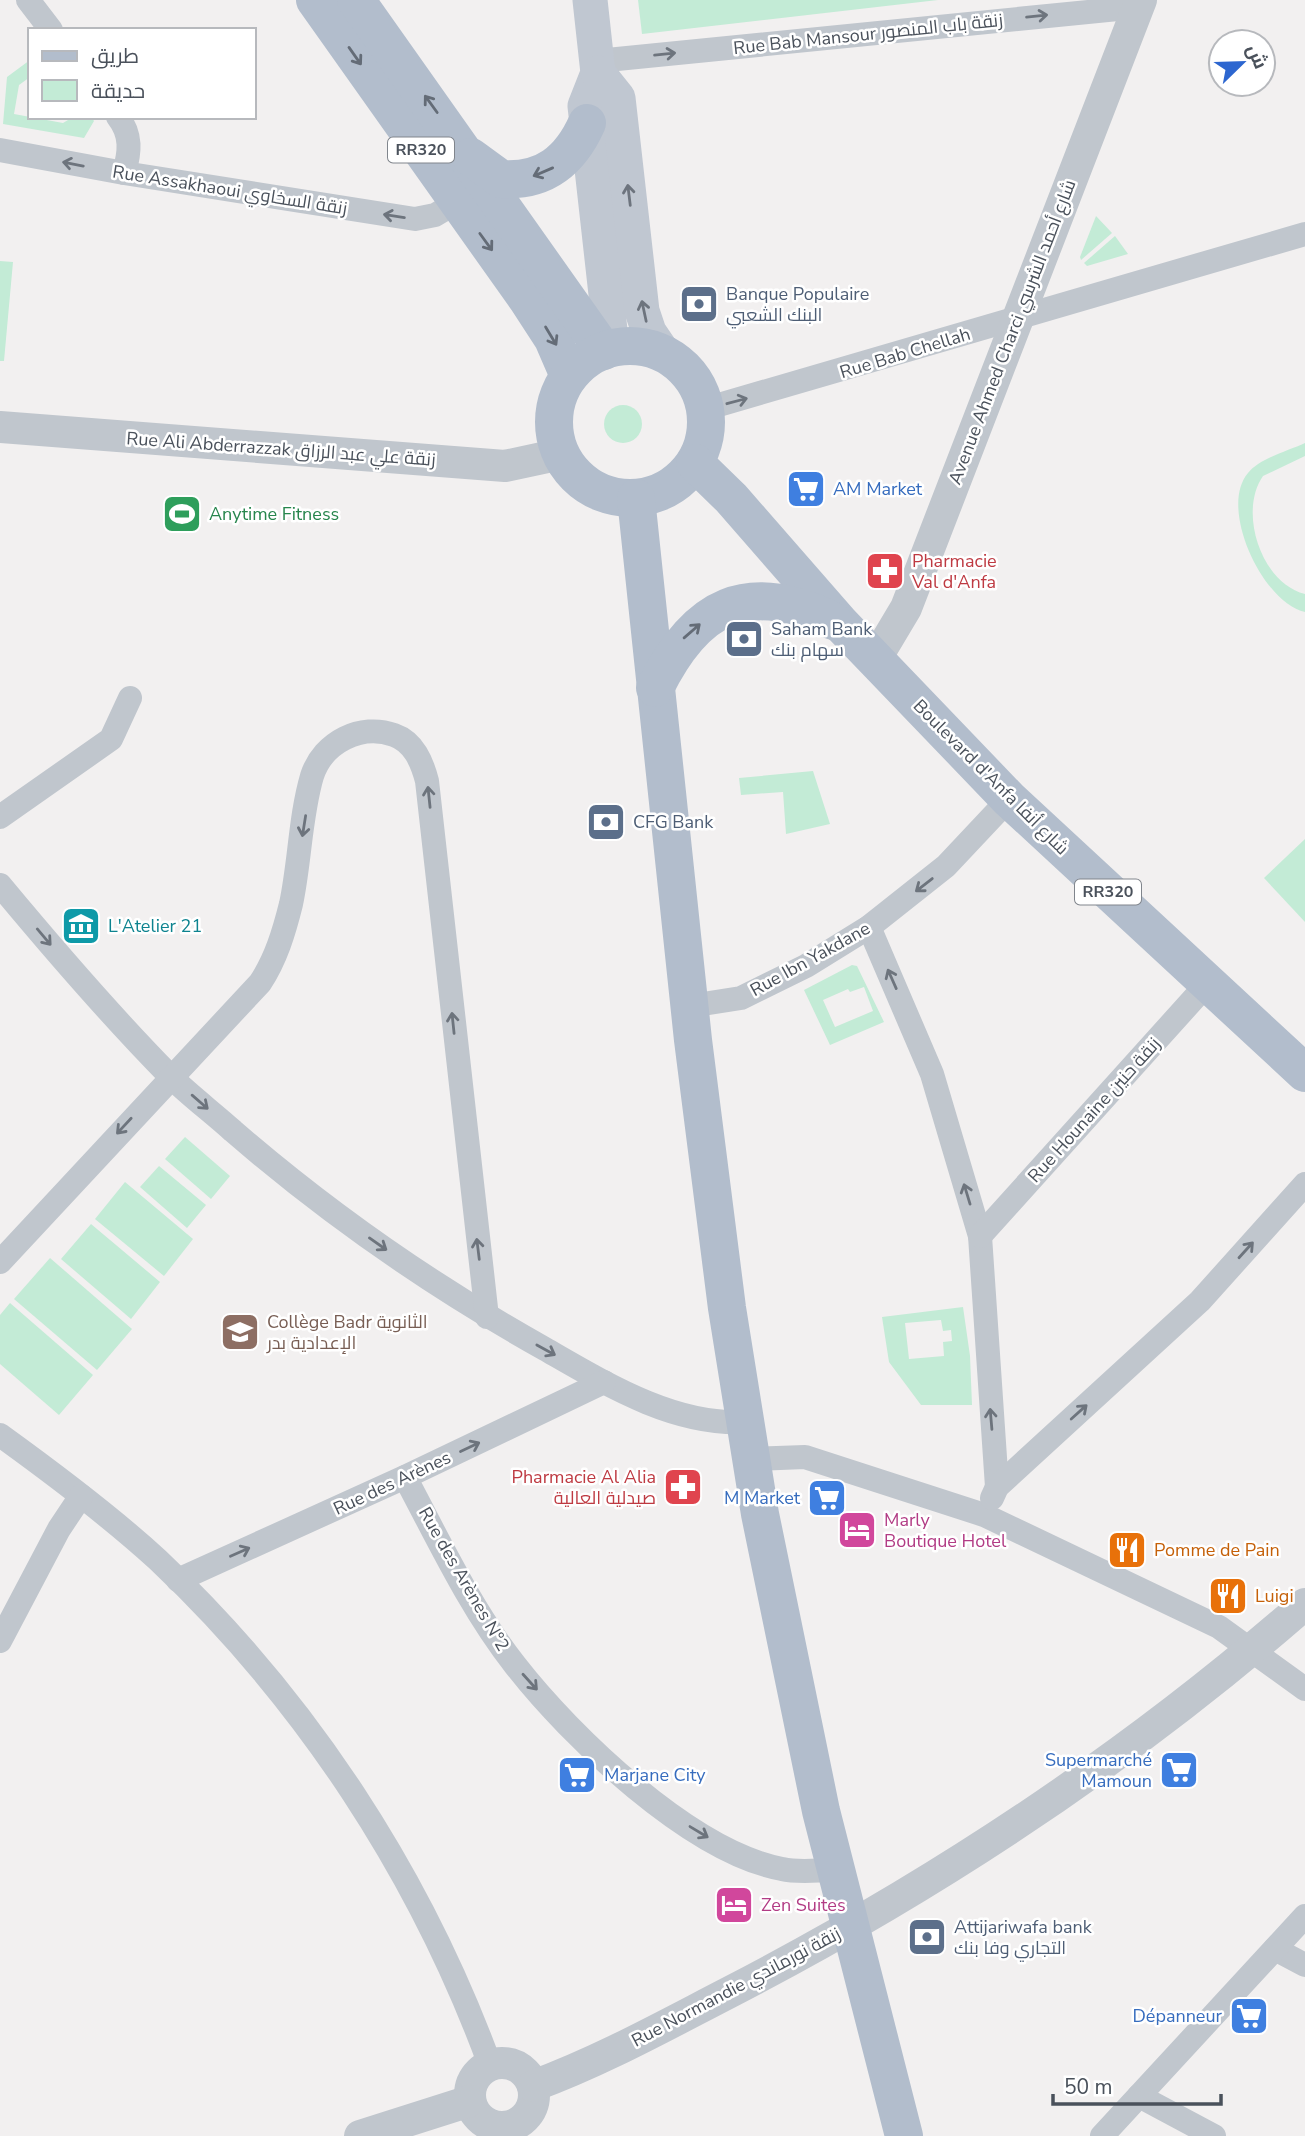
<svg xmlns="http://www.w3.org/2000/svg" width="1305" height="2136" font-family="'Nunito Sans',Cairo,sans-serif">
  <rect width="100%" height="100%" fill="#f2f0f0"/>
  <g fill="#c3ebd6" fill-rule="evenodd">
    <polygon points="638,0 938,0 642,34"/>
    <polygon points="30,60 30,77 19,85 14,114 63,123 73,117 91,117 94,121 84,138 3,124 7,77"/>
    <polygon points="1096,216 1112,233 1081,260 1080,257"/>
    <polygon points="1115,236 1128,254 1087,266 1084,263"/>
    <polygon points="0,261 13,262 4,361 0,361"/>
    <circle cx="623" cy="424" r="19"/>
    <path d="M1305 443V456L1263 476C1238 512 1261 583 1305 594V612C1263 603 1218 508 1248 473 1260 458 1288 451 1305 443Z"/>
    <polygon points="813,771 830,824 786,834 783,792 741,795 739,778"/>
    <polygon points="1305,839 1305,922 1264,878"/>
    <path d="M852 965 857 966 884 1022 830 1045 804 990ZM864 987 873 1011 835 1027 823 1000 848 989 850 992Z"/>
    <polygon points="185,1137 230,1176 211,1199 165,1159"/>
    <polygon points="159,1166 206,1205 187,1228 140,1187"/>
    <polygon points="125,1182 193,1239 164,1276 95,1219"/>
    <polygon points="91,1224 160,1282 131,1319 61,1259"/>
    <polygon points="50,1258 132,1329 97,1370 14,1299"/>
    <polygon points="10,1303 93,1375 59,1415 0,1364 0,1315"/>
    <path d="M963 1307 970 1356 972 1405H921L889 1362 882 1317ZM941 1320 943 1331 951 1330 952 1341 943 1342 944 1356 909 1359 905 1323Z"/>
  </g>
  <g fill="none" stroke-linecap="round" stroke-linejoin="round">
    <g stroke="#c0c6cd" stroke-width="24">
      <polyline points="28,0 51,30"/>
      <polyline points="597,61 1138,7"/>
      <path d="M118 117C132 135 130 152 124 173"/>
      <polyline points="0,150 124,173 415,219 435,215 457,202"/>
      <polyline points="705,409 1305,234"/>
      <polyline points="0,817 111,739 130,698"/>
      <path d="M0 885C54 950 110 1015 169 1075 189 1095 212 1112 233 1131 329 1214 434 1287 545 1349 606 1384 674 1426 746 1422"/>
      <polyline points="869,927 932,1074 980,1236 997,1487"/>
      <polyline points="690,1006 741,998 806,966 869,927 946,866 1009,799"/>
      <polyline points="980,1236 1207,984"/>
      <path d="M0 1262 260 983C276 959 284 932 291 904 300 862 300 817 312 776 323 742 361 723 394 735 414 742 422 762 427 781L487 1317"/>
      <path d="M0 1435C54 1474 109 1515 158 1560 306 1700 420 1874 490 2065"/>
      <polyline points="752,1459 805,1457 984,1515 1219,1627 1305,1689"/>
      <path d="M405 1477C439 1541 471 1609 515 1665 571 1737 691 1852 782 1869 799 1873 817 1870 835 1870"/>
      <polyline points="992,1498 997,1487 1200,1301 1305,1184"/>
      <polyline points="178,1580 405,1477 604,1382"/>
      <polyline points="0,1641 59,1529 81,1496"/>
      <polyline points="1275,1949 1305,1965"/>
      <polyline points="1139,2096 1214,2136"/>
      <polyline points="502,2128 504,2136"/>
      <polyline points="1102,2136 1305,1916"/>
    </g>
    <g stroke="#c0c6cd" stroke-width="32">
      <polyline points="0,427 505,466 561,454"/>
      <polyline points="875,660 906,608 1141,0"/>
      <circle cx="502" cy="2095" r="32"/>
      <path d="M533 2086C601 2061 664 2026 728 1993 935 1886 1130 1757 1305 1604"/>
      <polyline points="360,2136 470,2101"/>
    </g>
    <g stroke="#c0c7d1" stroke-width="35">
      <polyline points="590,0 598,73 585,106 612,348"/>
      <polyline points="598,73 618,98 642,311 649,332 664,354"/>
    </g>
    <g stroke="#b2bdcc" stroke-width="38">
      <polyline points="315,0 527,299 553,339 569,376"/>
      <polyline points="356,0 604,351"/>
      <path d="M471 157 501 179C544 182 570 161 587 123"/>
      <circle cx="630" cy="422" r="76"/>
      <polyline points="695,463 731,498 841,624 1009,799 1305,1073"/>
      <polyline points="636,498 693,1040 727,1308 760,1514 821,1811 904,2136"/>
      <path d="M655 688C696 605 747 579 833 621"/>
    </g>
  </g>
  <defs><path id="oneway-shaft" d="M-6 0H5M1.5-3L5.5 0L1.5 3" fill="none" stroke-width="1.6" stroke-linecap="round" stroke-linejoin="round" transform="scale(1.75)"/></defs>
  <g stroke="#6d747d">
    <use href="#oneway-shaft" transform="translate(1037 16) rotate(-6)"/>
    <use href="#oneway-shaft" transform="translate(665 54) rotate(-6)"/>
    <use href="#oneway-shaft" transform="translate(73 164) rotate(-169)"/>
    <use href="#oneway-shaft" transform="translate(394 216) rotate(-171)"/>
    <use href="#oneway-shaft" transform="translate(737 401) rotate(-15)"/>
    <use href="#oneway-shaft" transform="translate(429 797) rotate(-96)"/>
    <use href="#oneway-shaft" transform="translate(304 826) rotate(99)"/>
    <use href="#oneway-shaft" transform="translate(924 885) rotate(142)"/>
    <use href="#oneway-shaft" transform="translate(44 937) rotate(50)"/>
    <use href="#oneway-shaft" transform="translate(892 979) rotate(-114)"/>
    <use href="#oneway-shaft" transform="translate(453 1023) rotate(-96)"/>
    <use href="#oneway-shaft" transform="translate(200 1102) rotate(41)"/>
    <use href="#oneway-shaft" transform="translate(124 1126) rotate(133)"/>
    <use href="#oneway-shaft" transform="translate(967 1194) rotate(-107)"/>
    <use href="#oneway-shaft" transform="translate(378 1244) rotate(35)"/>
    <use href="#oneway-shaft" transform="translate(478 1249) rotate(-97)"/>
    <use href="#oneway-shaft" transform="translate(1246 1250) rotate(-48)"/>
    <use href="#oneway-shaft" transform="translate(546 1350) rotate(29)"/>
    <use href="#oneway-shaft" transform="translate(1079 1412) rotate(-42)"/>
    <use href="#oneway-shaft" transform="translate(991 1419) rotate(-95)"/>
    <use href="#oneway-shaft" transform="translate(470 1447) rotate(-25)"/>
    <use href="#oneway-shaft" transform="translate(240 1552) rotate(-24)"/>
    <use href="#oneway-shaft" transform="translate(530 1682) rotate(48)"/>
    <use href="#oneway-shaft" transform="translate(699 1832) rotate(31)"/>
  </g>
  <g stroke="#646c77">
    <use href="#oneway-shaft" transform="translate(355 56) rotate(55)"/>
    <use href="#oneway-shaft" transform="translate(431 104) rotate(-126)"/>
    <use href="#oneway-shaft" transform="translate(543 172) rotate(157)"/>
    <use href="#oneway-shaft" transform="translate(486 242) rotate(54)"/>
    <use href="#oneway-shaft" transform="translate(551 336) rotate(59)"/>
    <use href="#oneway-shaft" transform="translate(692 631) rotate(-41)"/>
  </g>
  <g stroke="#6d747e">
    <use href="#oneway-shaft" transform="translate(629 195) rotate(-97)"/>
    <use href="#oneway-shaft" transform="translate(644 311) rotate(-102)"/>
  </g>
  <defs>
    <g id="bank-square" transform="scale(2.0125)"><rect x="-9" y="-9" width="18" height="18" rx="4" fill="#5c6f8a" stroke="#fff"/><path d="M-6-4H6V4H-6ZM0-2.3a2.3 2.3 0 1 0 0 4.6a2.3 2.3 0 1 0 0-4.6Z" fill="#fff"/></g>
    <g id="supermarket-square" transform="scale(2.0125)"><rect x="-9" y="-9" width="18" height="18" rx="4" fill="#3f7fe0" stroke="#fff"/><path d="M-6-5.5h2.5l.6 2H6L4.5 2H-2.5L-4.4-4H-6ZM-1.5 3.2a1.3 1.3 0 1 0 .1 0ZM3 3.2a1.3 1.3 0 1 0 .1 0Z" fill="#fff"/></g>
    <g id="stadium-square" transform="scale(2.0125)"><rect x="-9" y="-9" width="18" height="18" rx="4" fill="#2e9e5b" stroke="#fff"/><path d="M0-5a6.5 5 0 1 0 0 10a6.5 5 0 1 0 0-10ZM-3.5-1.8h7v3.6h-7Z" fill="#fff"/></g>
    <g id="pharmacy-square" transform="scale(2.0125)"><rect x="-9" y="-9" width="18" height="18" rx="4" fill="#e0444e" stroke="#fff"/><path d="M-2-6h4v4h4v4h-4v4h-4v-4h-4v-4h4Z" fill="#fff"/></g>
    <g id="museum-square" transform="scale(2.0125)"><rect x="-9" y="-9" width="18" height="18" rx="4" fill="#0f9aa8" stroke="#fff"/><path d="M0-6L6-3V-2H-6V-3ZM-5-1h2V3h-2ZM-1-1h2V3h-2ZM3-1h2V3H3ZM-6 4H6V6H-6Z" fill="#fff"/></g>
    <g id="school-square" transform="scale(2.0125)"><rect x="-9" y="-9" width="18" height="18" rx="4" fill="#8d6e63" stroke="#fff"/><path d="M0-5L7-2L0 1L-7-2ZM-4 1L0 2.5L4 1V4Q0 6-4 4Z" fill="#fff"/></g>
    <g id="hotel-square" transform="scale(2.0125)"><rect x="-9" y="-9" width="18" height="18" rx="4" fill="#d1479c" stroke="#fff"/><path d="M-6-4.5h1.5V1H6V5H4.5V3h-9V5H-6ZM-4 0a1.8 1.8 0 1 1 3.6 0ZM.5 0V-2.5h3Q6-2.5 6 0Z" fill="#fff"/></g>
    <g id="restaurant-square" transform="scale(2.0125)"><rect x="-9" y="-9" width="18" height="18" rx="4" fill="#e8710a" stroke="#fff"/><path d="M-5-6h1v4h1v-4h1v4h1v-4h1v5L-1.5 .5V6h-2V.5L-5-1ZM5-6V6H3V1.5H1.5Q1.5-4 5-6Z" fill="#fff"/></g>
  </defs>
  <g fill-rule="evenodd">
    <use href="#bank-square" x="699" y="304"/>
    <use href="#supermarket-square" x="806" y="489"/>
    <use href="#stadium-square" x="182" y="514"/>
    <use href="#pharmacy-square" x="885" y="571"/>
    <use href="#bank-square" x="744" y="639"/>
    <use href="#bank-square" x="606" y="822"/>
    <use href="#museum-square" x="81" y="926"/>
    <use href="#school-square" x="240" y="1332"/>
    <use href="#pharmacy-square" x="683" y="1487"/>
    <use href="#supermarket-square" x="827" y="1498"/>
    <use href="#hotel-square" x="857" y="1530"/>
    <use href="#restaurant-square" x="1127" y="1550"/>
    <use href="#restaurant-square" x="1228" y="1596"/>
    <use href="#supermarket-square" x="1179" y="1770"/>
    <use href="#supermarket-square" x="577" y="1775"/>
    <use href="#hotel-square" x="734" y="1905"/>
    <use href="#bank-square" x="927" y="1937"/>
    <use href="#supermarket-square" x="1249" y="2016"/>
  </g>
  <g text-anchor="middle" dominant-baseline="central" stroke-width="5" stroke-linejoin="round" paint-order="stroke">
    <g fill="#fff" stroke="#80858c" stroke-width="2">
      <rect x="388" y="137.5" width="66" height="25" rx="5"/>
      <rect x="1075" y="879.5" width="66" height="25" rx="5"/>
    </g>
    <g font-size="16" font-weight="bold" fill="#4a515b">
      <text x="421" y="150">RR320</text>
      <text x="1108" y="892">RR320</text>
    </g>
    <g font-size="18" fill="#4a515b" stroke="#fff">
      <text transform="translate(868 34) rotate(-6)">Rue Bab Mansour زنقة باب المنصور</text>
      <text transform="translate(230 190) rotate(9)">Rue Assakhaoui زنقة السخاوي</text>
      <text transform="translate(1012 332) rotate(-69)">Avenue Ahmed Charci شارع أحمد الشرسي</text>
      <text transform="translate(905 353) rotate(-17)">Rue Bab Chellah</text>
      <text transform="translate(281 449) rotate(4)">Rue Ali Abderrazzak زنقة علي عبد الرزاق</text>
      <text transform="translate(991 777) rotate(45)">Boulevard d'Anfa شارع أنفا</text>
      <text transform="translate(810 959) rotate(-29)">Rue Ibn Yakdane</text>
      <text transform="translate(1094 1110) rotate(-48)">Rue Hounaine زنقة حنين</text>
      <text transform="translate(392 1483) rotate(-25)">Rue des Arènes</text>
      <text transform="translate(464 1579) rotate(60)">Rue des Arènes N°2</text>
      <text transform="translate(736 1987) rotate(-28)">Rue Normandie زنقة نورماندي</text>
    </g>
    <g font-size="18" fill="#4e5e75" stroke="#fff" text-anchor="start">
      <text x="726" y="294">Banque Populaire<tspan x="726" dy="21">البنك الشعبي</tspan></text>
      <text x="771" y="629">Saham Bank<tspan x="771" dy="21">سهام بنك</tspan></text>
      <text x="633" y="822">CFG Bank</text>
      <text x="954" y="1927">Attijariwafa bank<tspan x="954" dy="21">التجاري وفا بنك</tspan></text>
    </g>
    <g font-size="18" fill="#366cbe" stroke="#fff" text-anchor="end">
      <text x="833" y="489" text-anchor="start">AM Market</text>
      <text x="800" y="1498">M Market</text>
      <text x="1152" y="1760">Supermarché<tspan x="1152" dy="21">Mamoun</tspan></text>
      <text x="604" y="1775" text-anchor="start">Marjane City</text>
      <text x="1222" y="2016">Dépanneur</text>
    </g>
    <g font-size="18" fill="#27864d" stroke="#fff" text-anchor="start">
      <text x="209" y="514">Anytime Fitness</text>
    </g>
    <g font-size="18" fill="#be3a42" stroke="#fff" text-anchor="start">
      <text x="912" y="561">Pharmacie<tspan x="912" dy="21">Val d'Anfa</tspan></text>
      <text x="656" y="1477" text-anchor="end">Pharmacie Al Alia<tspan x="656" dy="21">صيدلية العالية</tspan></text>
    </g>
    <g font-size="18" fill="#0d838f" stroke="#fff" text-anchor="start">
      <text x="108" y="926">L'Atelier 21</text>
    </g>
    <g font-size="18" fill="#785e54" stroke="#fff" text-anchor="start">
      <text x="267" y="1322">Collège Badr الثانوية<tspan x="267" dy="21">الإعدادية بدر</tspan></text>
    </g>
    <g font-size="18" fill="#b23c85" stroke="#fff" text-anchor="start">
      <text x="884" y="1520">Marly<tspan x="884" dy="21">Boutique Hotel</tspan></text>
      <text x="761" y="1905">Zen Suites</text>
    </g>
    <g font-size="18" fill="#c56008" stroke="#fff" text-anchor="start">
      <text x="1154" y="1550">Pomme de Pain</text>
      <text x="1255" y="1596">Luigi</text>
    </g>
  </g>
  <rect x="28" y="28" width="228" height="91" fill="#ffffff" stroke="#b7b9bd" stroke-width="2"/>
  <rect x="42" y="51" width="35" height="10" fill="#b2bdcc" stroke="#b7b9bd" stroke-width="2"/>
  <text x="91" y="63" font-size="21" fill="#4a515b">طريق</text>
  <rect x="42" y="80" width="35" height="21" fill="#c3ebd6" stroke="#b7b9bd" stroke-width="2"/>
  <text x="91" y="98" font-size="21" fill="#4a515b">حديقة</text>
  <g transform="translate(1242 63) rotate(67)"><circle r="33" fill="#ffffff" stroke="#b7b9bd" stroke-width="2"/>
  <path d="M0-5L12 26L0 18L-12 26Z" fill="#2c66d0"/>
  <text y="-10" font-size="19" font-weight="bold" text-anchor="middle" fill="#4a515b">ش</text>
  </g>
  <path d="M1053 2094v10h168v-10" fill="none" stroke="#4a515b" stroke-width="3.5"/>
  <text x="1064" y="2094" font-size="21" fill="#4a515b" stroke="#ffffff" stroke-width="5" paint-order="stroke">50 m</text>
</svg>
